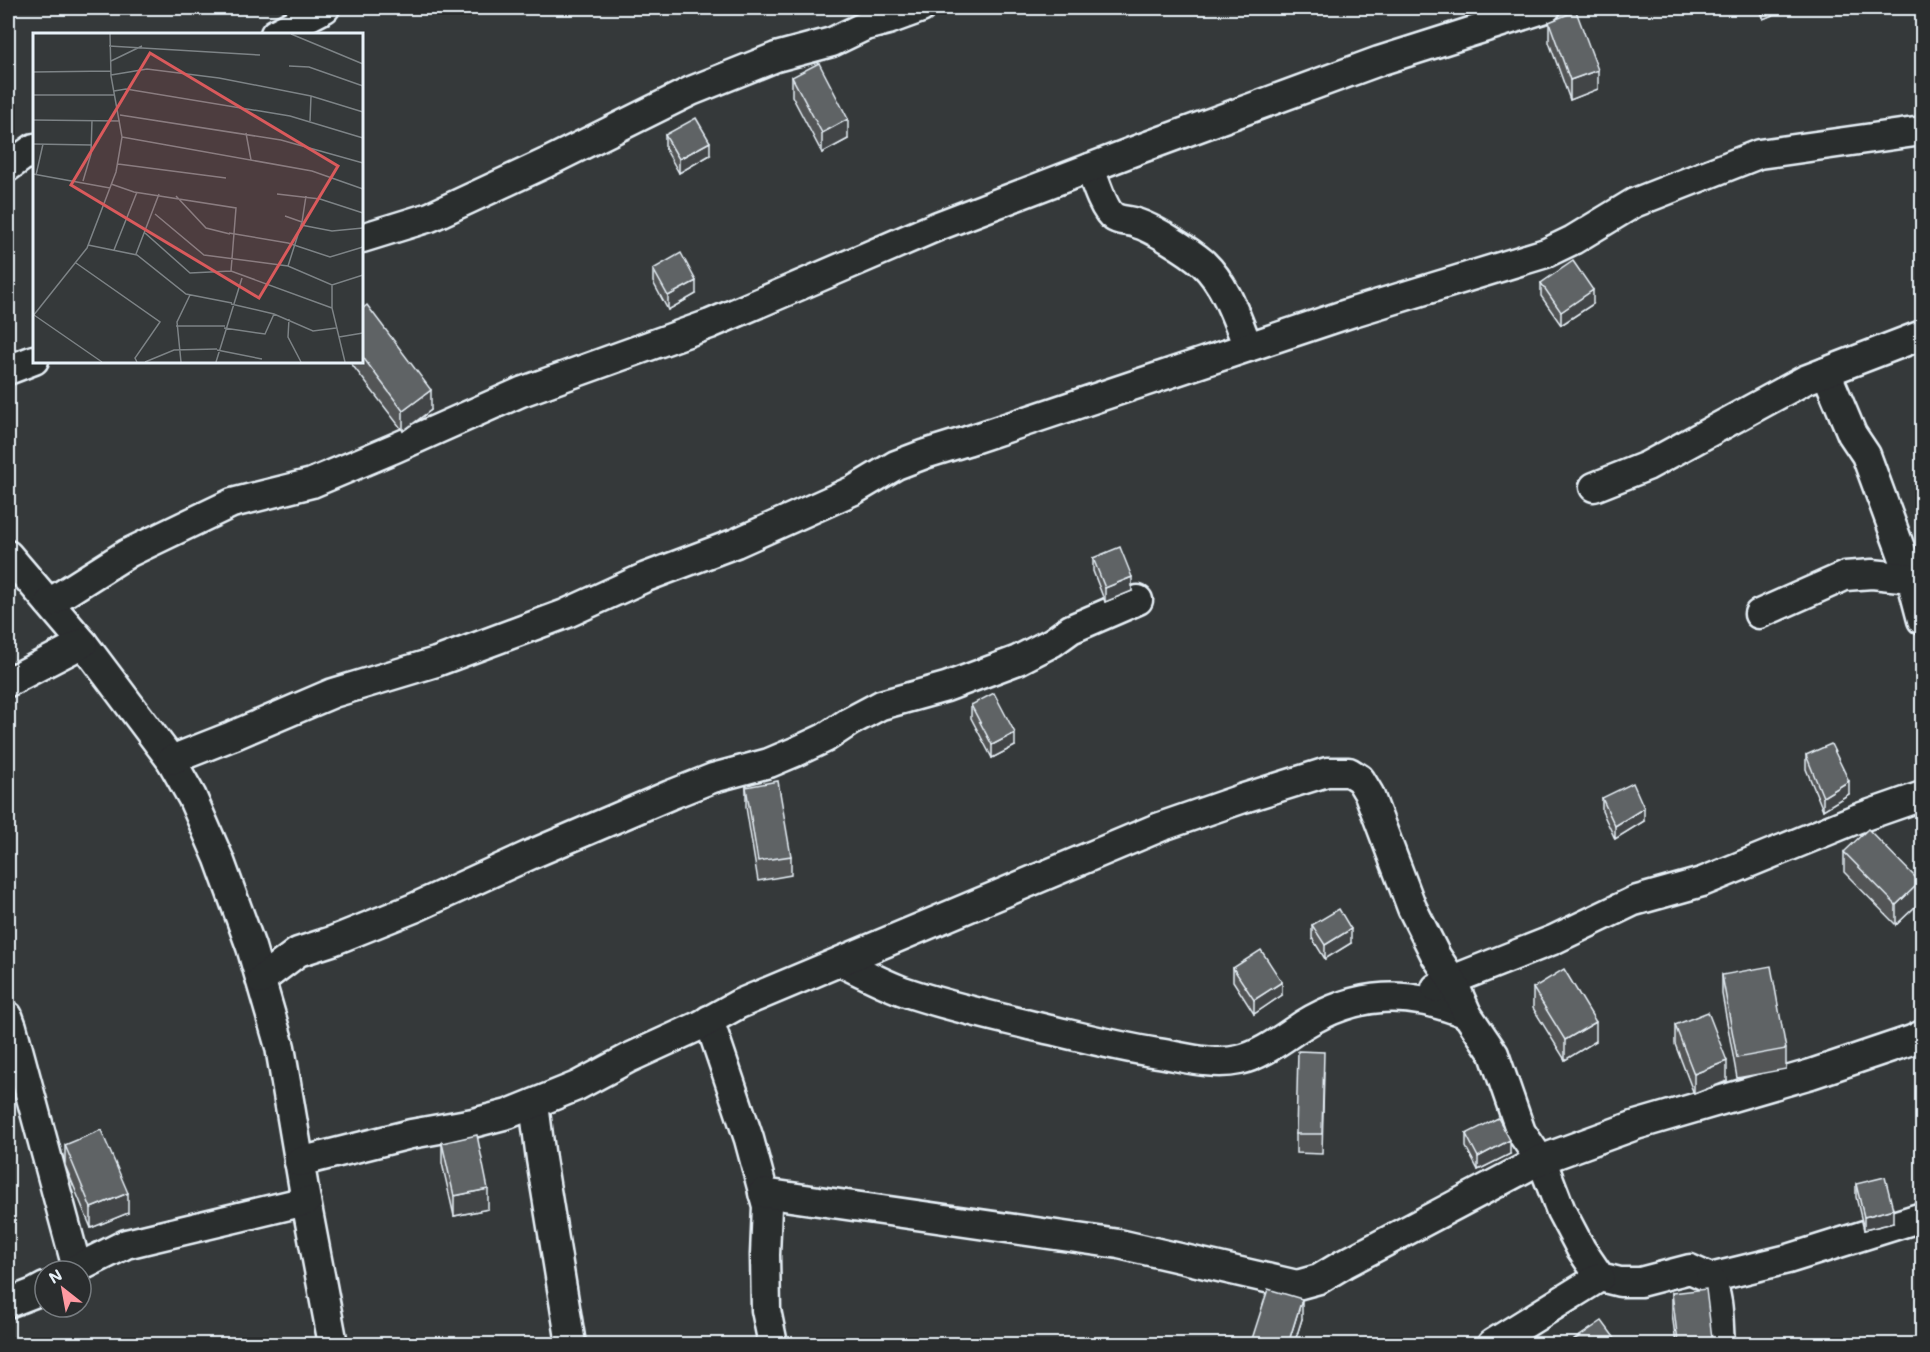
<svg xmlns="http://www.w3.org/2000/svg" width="1930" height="1352" font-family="Mali,sans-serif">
  <rect width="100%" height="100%" fill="#35393a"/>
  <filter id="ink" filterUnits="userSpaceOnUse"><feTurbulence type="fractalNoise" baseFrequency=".0167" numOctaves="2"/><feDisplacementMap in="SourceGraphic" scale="12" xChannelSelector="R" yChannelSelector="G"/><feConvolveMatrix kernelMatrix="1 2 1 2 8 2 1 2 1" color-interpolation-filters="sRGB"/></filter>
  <g filter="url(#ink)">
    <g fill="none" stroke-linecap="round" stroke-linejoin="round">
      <g stroke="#e8f1f8" stroke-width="33">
        <g id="minor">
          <polyline points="275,34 325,8"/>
          <polyline points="8,167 34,148"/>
          <path d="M1090 168C1094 179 1104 211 1114 217 1119 221 1129 220 1136 223 1153 228 1189 251 1203 263 1226 285 1236 317 1248 347"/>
          <polyline points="362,238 430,217 546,163 691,91 776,57 832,42 865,26 888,20 921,8"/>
          <polyline points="8,370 34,360"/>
          <polyline points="1826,372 1852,434 1866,455 1911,578"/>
          <polyline points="1594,487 1647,466 1805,380 1922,335"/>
          <polyline points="8,555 83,643 171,760 192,797 219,859 251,947 280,1047 306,1201 333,1344"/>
          <polyline points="49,603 128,553 232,503 312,483 395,448 521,392 710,324 938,226 1142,148 1379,61 1546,8"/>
          <polyline points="1759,614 1845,576 1872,574 1911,578 1922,620"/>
          <polyline points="8,682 83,643"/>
          <polyline points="171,760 232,736 333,693 436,662 565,614 646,577 736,543 854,490 896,465 925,454 967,441 1353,312 1546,253 1573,240 1634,203 1759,154 1922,131"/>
          <path d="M840 962C862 972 883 984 906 992 950 1007 997 1017 1042 1028 1081 1037 1119 1047 1158 1053 1184 1057 1213 1066 1239 1060 1262 1055 1283 1038 1303 1025 1358 991 1408 990 1467 1014"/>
          <polyline points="261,980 298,952 332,941 414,908 532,854 670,795 713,778 769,763 795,752 825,738 849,722 881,705 946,687 1018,660 1053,642 1071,629 1138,600"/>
          <polyline points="1436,988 1452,980 1553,940 1634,901 1702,882 1856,819 1922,796"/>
          <polyline points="8,1016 12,1027 77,1268"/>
          <polyline points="709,1020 749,1139 767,1206 765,1255 766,1310 773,1344"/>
          <polyline points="534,1104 541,1159 571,1344"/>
          <polyline points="299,1162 411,1134 473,1123 508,1114 577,1086 629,1058 701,1025 739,1004 1160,827 1244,798 1327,772 1349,772 1360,779 1369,794 1412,908 1436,956 1452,980 1467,1014 1494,1054 1521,1132 1543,1164 1561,1211 1581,1249 1600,1277 1620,1282 1640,1282 1690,1269 1710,1278 1788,1259 1922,1217"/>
          <polyline points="763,1193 1119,1244 1297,1285 1319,1279 1344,1264 1540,1160 1636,1125 1811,1074 1912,1040 1922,1035"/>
          <polyline points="72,1271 126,1244 306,1201"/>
          <path d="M1710 1278C1720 1301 1718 1320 1720 1344"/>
          <polyline points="8,1303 34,1293 45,1287"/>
          <polyline points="1492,1344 1600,1277"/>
        </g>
      </g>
      <use href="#minor" stroke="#2a2d2e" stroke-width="28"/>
    </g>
    <g fill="#525557" stroke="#e8f1f8" stroke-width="1.5">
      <polygon points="1759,8 1790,8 1763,19"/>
      <polygon points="1549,22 1598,89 1570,100 1549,42"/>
      <polygon points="792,77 848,139 822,153 792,96"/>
      <polygon points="665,135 710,155 679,173 665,148"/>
      <polygon points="653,269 696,294 668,310 653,282"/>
      <polygon points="1541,283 1593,304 1561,325 1541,296"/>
      <polygon points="362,309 431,410 403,431 350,362 362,362"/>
      <polygon points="1093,558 1132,591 1105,602 1093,571"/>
      <polygon points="971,705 1015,746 992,758 971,718"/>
      <polygon points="1806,755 1849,794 1823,810 1806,769"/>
      <polygon points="746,787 791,856 791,875 758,881 746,807"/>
      <polygon points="1602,798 1644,821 1615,839 1602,811"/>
      <polygon points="1844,852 1920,902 1896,925 1844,872"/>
      <polygon points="1312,925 1351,943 1325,959 1312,938"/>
      <polygon points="1233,968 1282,995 1254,1014 1233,981"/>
      <polygon points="1722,975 1786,1049 1786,1069 1737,1078 1722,994"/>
      <polygon points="1533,988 1596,1041 1565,1060 1533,1008"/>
      <polygon points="1675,1025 1727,1081 1694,1094 1675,1044"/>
      <polygon points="1324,1071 1322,1154 1296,1153 1296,1134"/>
      <polygon points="1466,1134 1510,1154 1478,1170 1466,1147"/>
      <polygon points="442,1143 488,1209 454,1216 442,1163"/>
      <polygon points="65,1145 128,1213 91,1228 65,1165"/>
      <polygon points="1856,1184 1893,1223 1864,1230 1856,1197"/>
      <polygon points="1672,1293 1712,1338 1712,1344 1676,1344 1672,1313"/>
      <polygon points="1302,1319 1294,1344 1252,1344 1252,1339"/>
    </g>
    <g fill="#424547" stroke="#e8f1f8" stroke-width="1.5">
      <polygon points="1763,8 1790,8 1763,19"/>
      <polygon points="1598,70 1598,89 1570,100 1570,80"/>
      <polygon points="848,119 848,139 822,153 822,133"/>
      <polygon points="710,142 710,155 679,173 679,159"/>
      <polygon points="696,281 696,294 668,310 668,296"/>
      <polygon points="1593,290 1593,304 1561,325 1561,312"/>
      <polygon points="431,390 431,410 403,431 403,411"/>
      <polygon points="1132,577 1132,591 1105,602 1105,588"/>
      <polygon points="1015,733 1015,746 992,758 992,745"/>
      <polygon points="1849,781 1849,794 1823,810 1823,797"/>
      <polygon points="1644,808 1644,821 1615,839 1615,826"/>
      <polygon points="1920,882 1920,902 1896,925 1896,905"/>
      <polygon points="1351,929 1351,943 1325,959 1325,945"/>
      <polygon points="1282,982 1282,995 1254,1014 1254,1000"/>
      <polygon points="1596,1022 1596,1041 1565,1060 1565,1040"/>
      <polygon points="1727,1061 1727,1081 1694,1094 1694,1074"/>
      <polygon points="1510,1140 1510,1154 1478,1170 1478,1157"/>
      <polygon points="488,1189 488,1209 454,1216 454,1196"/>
      <polygon points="128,1193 128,1213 91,1228 91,1208"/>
      <polygon points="1893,1209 1893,1223 1864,1230 1864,1217"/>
      <polygon points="1302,1299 1302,1319 1294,1344 1288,1344"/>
    </g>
    <g fill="#5f6365" stroke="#e8f1f8" stroke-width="1.5">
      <polygon points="1576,11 1598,70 1570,80 1549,22"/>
      <polygon points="819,63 848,119 822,133 792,77"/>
      <polygon points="696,118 710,142 679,159 665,135"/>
      <polygon points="681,253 696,281 668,296 653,269"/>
      <polygon points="1573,261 1593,290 1561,312 1541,283"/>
      <polygon points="367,305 431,390 403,411 362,356 362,309"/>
      <polygon points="1120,547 1132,577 1105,588 1093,558"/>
      <polygon points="994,693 1015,733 992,745 971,705"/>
      <polygon points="1831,744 1849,781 1823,797 1806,755"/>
      <polygon points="778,781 791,856 758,861 746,787"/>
      <polygon points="1633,783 1644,808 1615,826 1602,798"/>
      <polygon points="1868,829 1920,882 1896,905 1844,852"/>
      <polygon points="1339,909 1351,929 1325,945 1312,925"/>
      <polygon points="1261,950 1282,982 1254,1000 1233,968"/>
      <polygon points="1771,966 1786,1049 1737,1058 1722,975"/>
      <polygon points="1564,969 1596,1022 1565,1040 1533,988"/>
      <polygon points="1708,1012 1727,1061 1694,1074 1675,1025"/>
      <polygon points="1298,1051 1324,1052 1322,1134 1296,1134"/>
      <polygon points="1498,1118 1510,1140 1478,1157 1466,1134"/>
      <polygon points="101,1130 128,1193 91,1208 65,1145"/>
      <polygon points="477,1135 488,1189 454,1196 442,1143"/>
      <polygon points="1885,1177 1893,1209 1864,1217 1856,1184"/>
      <polygon points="1268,1289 1302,1299 1288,1344 1271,1344 1252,1339"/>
      <polygon points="1706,1289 1712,1338 1678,1342 1672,1293"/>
      <polygon points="1602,1321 1619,1344 1577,1344 1574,1340"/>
    </g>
  </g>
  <g transform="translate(33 33)">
    <rect width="330" height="330" fill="#35393a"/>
    <path fill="none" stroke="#7d8386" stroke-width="1.5" d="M258 1 330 31M76 13 227 22M78 28 109 13M256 33 276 34 330 53M0 39 78 38M78 42 114 36 186 45 278 63 330 79M81 58 93 56 257 83 330 105M0 62H82M87 82 248 107 330 130M0 87 87 88M277 88 278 63M213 100 218 127M89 104 279 138 330 156M0 111 59 112M85 131 193 145M0 141 77 155M3 142 10 111M50 148 58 121 59 87M78 151 101 159 203 175 198 238M244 161 287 166 330 180M143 163 173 195 197 201M122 181 171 222 255 233 299 252 330 242M252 183 269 189 255 233M269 189 273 163M268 192 299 198 330 195M112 200 157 240 198 238 299 275M196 200 255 210 297 224 330 214M55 212 104 222 153 261 199 270M81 217 104 159M103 221 126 161M43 230 127 289 102 325 104 329M299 252V275L312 329M198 271 241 281 280 298 303 295M1 282 69 329M0 283 54 215 83 139 89 104 78 43 77 1M256 286 255 304 268 329M143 293H192M191 295 232 301 241 281M306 304 330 300M184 317 229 326M112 329 141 317 184 316M148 329 144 289 157 262M183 329 209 245"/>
    <path fill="#da5a5c" fill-opacity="0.15" stroke="#da5a5c" stroke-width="3" d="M117 20 305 133 226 265 38 152Z"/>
    <rect width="330" height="330" fill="none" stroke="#e8f1f8" stroke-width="3"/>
  </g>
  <rect width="1930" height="1352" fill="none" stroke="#2a2d2e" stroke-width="30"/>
  <rect x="15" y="15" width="1900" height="1322" fill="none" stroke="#e8f1f8" stroke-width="2" filter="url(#ink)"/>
  <g transform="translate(63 1289) rotate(329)"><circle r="28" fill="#2a2d2e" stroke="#767b7f" stroke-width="1.5"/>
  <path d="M0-4.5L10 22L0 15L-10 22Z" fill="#ff9aa2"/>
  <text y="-9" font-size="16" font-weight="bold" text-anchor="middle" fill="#e8f1f8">N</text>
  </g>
</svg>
